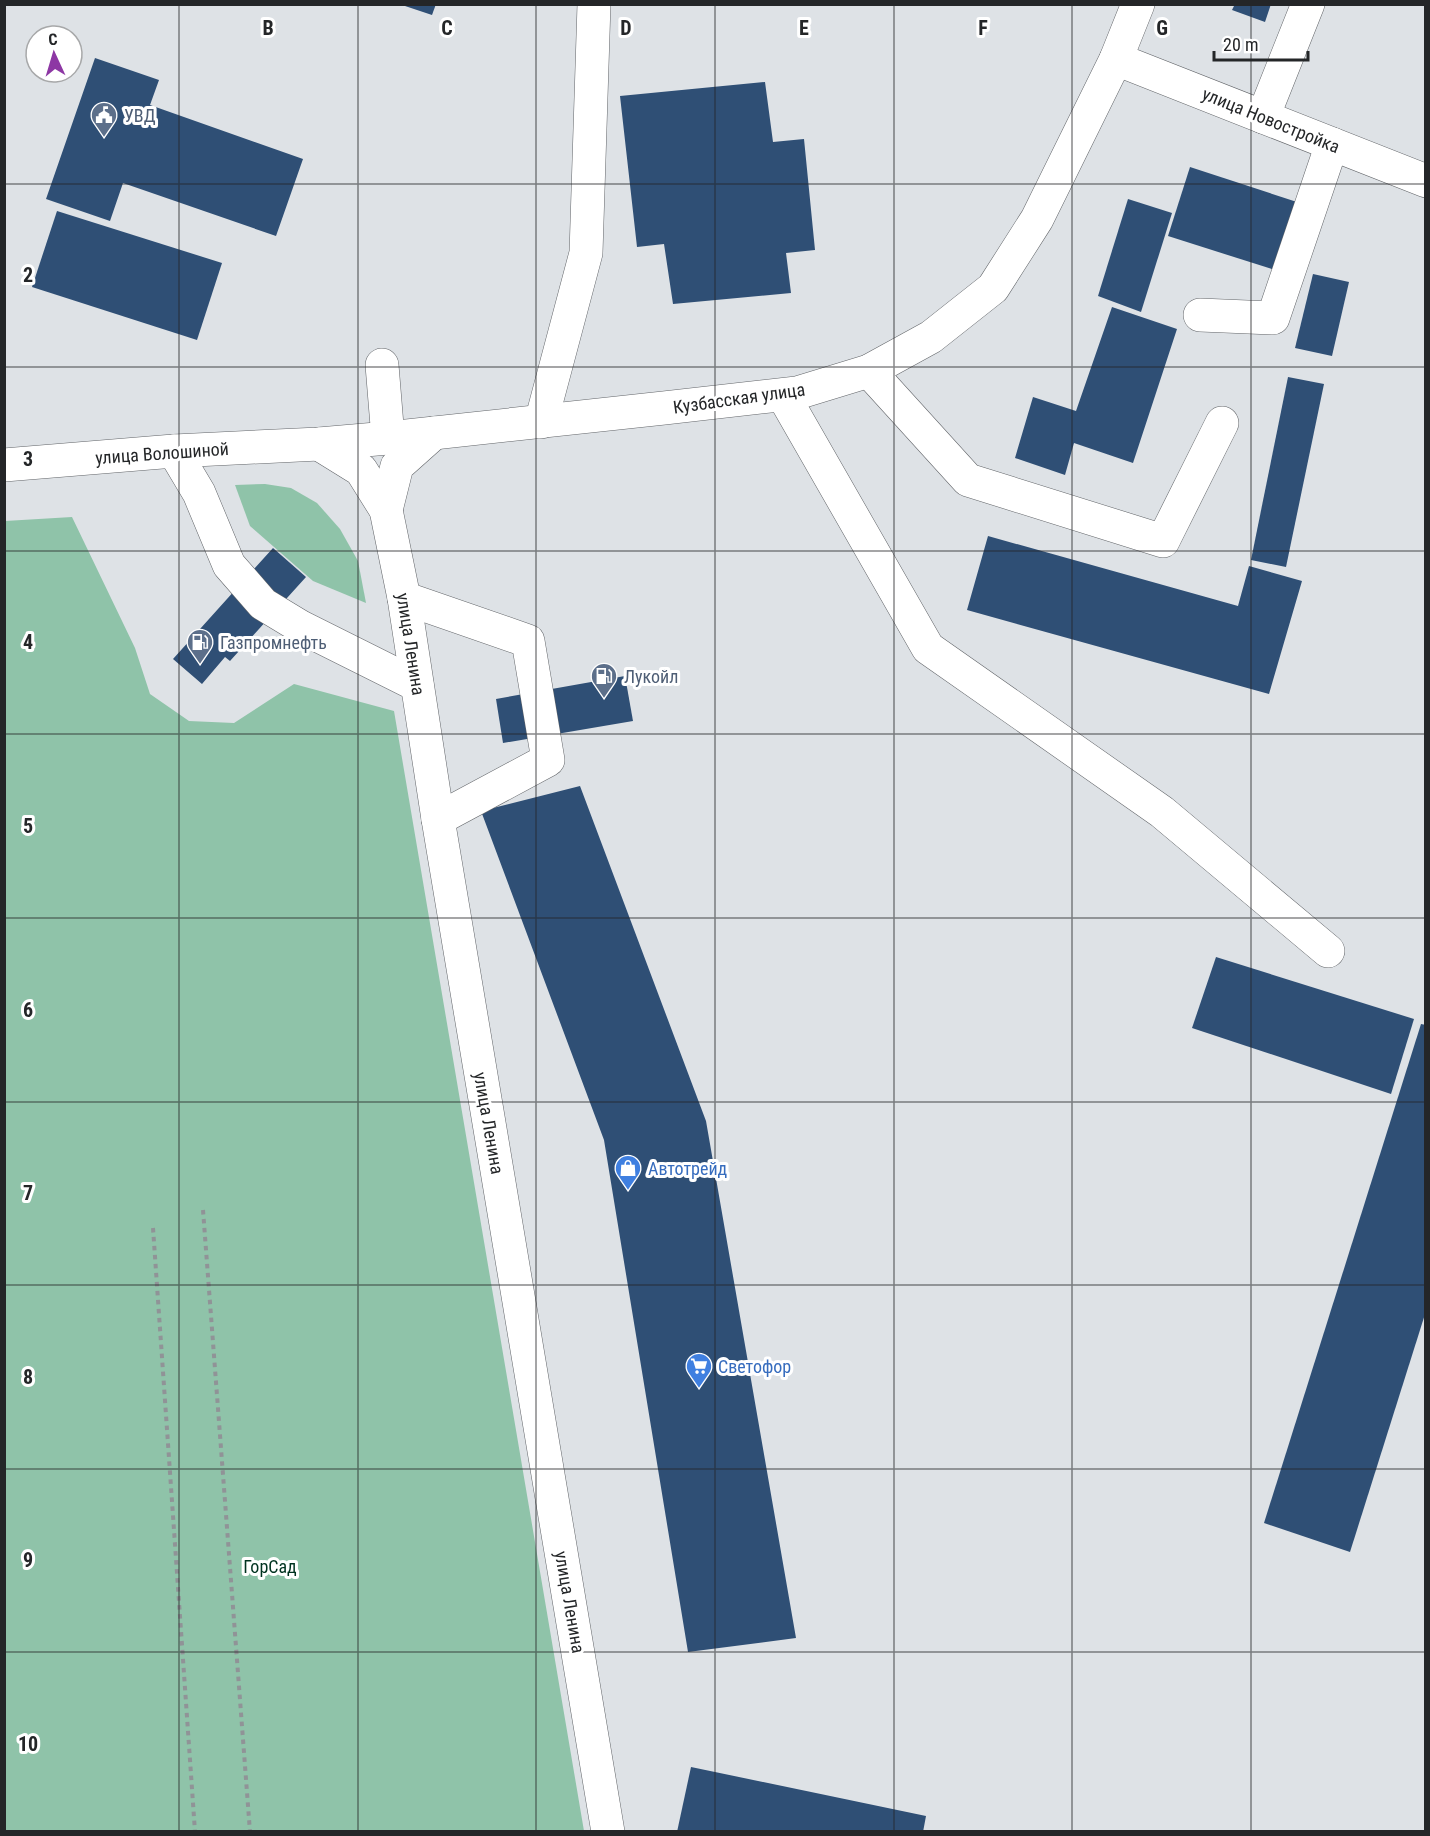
<svg xmlns="http://www.w3.org/2000/svg" width="1430" height="1836" font-family="'Roboto Condensed',sans-serif">
  <rect width="100%" height="100%" fill="#dee2e6"/>
  <g fill="#8fc3a9">
    <polygon points="265,484 291,488 317,503 340,529 358,561 366,603 313,581 250,526 235,485"/>
    <polygon points="72,517 135,648 150,694 189,721 234,723 294,684 394,711 584,1831 5,1831 5,521"/>
  </g>
  <g fill="#2f4f75">
    <polygon points="399,4 436,4 432,15"/>
    <polygon points="1235,4 1271,4 1265,22 1232,10"/>
    <polygon points="95,58 159,80 150,105 303,159 276,236 123,183 110,221 46,199"/>
    <polygon points="765,82 773,142 804,139 815,250 786,253 791,293 673,304 664,244 637,247 620,96"/>
    <polygon points="1190,167 1300,203 1278,271 1168,236"/>
    <polygon points="1128,199 1172,213 1141,312 1098,296"/>
    <polygon points="57,211 222,263 197,340 32,287"/>
    <polygon points="1313,274 1349,282 1332,356 1295,348"/>
    <polygon points="1112,307 1177,329 1133,463 1074,443 1065,475 1015,458 1033,397 1076,411"/>
    <polygon points="1288,377 1324,384 1286,567 1251,560"/>
    <polygon points="988,536 1238,606 1249,566 1302,581 1269,694 967,610"/>
    <polygon points="273,548 306,577 230,661 225,657 202,684 173,659"/>
    <polygon points="625,676 633,721 503,743 496,699"/>
    <polygon points="580,786 706,1121 796,1638 688,1652 604,1140 481,811"/>
    <polygon points="1216,957 1414,1019 1391,1094 1192,1028"/>
    <polygon points="1421,1024 1426,1025 1426,1311 1350,1552 1264,1523"/>
    <polygon points="691,1767 926,1816 923,1832 677,1832"/>
  </g>
  <g fill="none" stroke-linecap="round" stroke-linejoin="round">
    <g stroke="#626569" stroke-width="34">
      <g id="minor">
        <polyline points="1116,59 1426,181"/>
        <polyline points="1263,117 1308,4"/>
        <polyline points="1200,315 1273,318 1332,144"/>
        <polyline points="382,365 388,438"/>
        <polyline points="869,371 968,480 1163,541 1222,423"/>
        <polyline points="783,395 928,648 1162,812 1328,951"/>
        <polyline points="541,422 586,253 594,4"/>
        <polyline points="319,444 361,470 386,510 404,598 438,819 608,1832"/>
        <polyline points="174,451 199,493 229,565 263,604 301,627 417,685"/>
        <polyline points="4,465 174,451 319,444 388,438 664,408 797,393 869,371 931,337 993,288 1037,219 1116,59 1138,4"/>
        <polyline points="386,510 397,466 434,433"/>
        <polyline points="404,598 528,641 548,760 438,819"/>
      </g>
    </g>
    <g stroke="#909397" stroke-width="4" stroke-dasharray="4.5 4.5" stroke-linecap="butt">
      <polyline points="203,1210 250,1832"/>
      <polyline points="153,1228 195,1832"/>
    </g>
    <use href="#minor" stroke="#fff" stroke-width="33"/>
  </g>
  <path fill="none" stroke="#242628" stroke-width="1.5" stroke-opacity="0.55" d="M179 4V1832M358 4V1832M536 4V1832M715 4V1832M894 4V1832M1072 4V1832M1251 4V1832M4 184H1426M4 367H1426M4 551H1426M4 734H1426M4 918H1426M4 1102H1426M4 1285H1426M4 1469H1426M4 1652H1426"/>
  <defs>
    <g id="civic-pin" transform="scale(1.35)"><path d="M0 17L-7.5 6A9.5 9.5 0 1 1 7.5 6Z" fill="#5c6f8a" stroke="#fff"/><path d="M-.6-6.5H3V-4.5H.6V-3L4-1V1h2V6H-6V1h2V-1L-.6-3ZM-1.2 2.5V6h2.4V2.5Z" fill="#fff"/></g>
    <g id="fuel-pin" transform="scale(1.35)"><path d="M0 17L-7.5 6A9.5 9.5 0 1 1 7.5 6Z" fill="#5c6f8a" stroke="#fff"/><path d="M-5.5-6h7V0h2V4h1.3V-2.5L3-4.5l.8-.8L6-3V5H2.5V1h-1V6h-7ZM-4.2-4.7v3.2H.2V-4.7Z" fill="#fff"/></g>
    <g id="shop-pin" transform="scale(1.35)"><path d="M0 17L-7.5 6A9.5 9.5 0 1 1 7.5 6Z" fill="#3f7fe0" stroke="#fff"/><path d="M-5-2.5h2.3a2.7 3.5 0 0 1 5.4 0H5L5.5 6h-11ZM-1.5-2.5h3a1.5 2.3 0 0 0-3 0Z" fill="#fff"/></g>
    <g id="supermarket-pin" transform="scale(1.35)"><path d="M0 17L-7.5 6A9.5 9.5 0 1 1 7.5 6Z" fill="#3f7fe0" stroke="#fff"/><path d="M-6-5.5h2.5l.6 2H6L4.5 2H-2.5L-4.4-4H-6ZM-1.5 3.2a1.3 1.3 0 1 0 .1 0ZM3 3.2a1.3 1.3 0 1 0 .1 0Z" fill="#fff"/></g>
  </defs>
  <g fill-rule="evenodd">
    <use href="#civic-pin" x="104" y="115"/>
    <use href="#fuel-pin" x="200" y="642"/>
    <use href="#fuel-pin" x="604" y="676"/>
    <use href="#shop-pin" x="628" y="1168"/>
    <use href="#supermarket-pin" x="699" y="1366"/>
  </g>
  <g text-anchor="middle" dominant-baseline="central" stroke-width="6" stroke-linejoin="round" paint-order="stroke">
    <g font-size="18" fill="#4e5e75" stroke="#fff" text-anchor="start">
      <text x="124" y="115">УВД</text>
      <text x="220" y="642">Газпромнефть</text>
      <text x="624" y="676">Лукойл</text>
    </g>
    <g font-size="18" fill="#242628" stroke="#fff">
      <text transform="translate(1271 120) rotate(22)">улица Новостройка</text>
      <text transform="translate(739 398) rotate(-8)">Кузбасская улица</text>
      <text transform="translate(162 453) rotate(-4)">улица Волошиной</text>
      <text transform="translate(411 644) rotate(81)">улица Ленина</text>
      <text transform="translate(489 1123) rotate(80)">улица Ленина</text>
      <text transform="translate(570 1602) rotate(80)">улица Ленина</text>
    </g>
    <g font-size="18" fill="#366cbe" stroke="#fff" text-anchor="start">
      <text x="648" y="1168">Автотрейд</text>
      <text x="718" y="1366">Светофор</text>
    </g>
    <g font-size="18" fill="#003320" stroke="#fff">
      <text x="270" y="1566">ГорСад</text>
    </g>
  </g>
  <g font-size="20" text-anchor="middle" font-weight="bold" fill="#242628" stroke="#fff" stroke-width="6" stroke-linejoin="round" paint-order="stroke">
    <text x="268" y="35">B</text>
    <text x="447" y="35">C</text>
    <text x="626" y="35">D</text>
    <text x="804" y="35">E</text>
    <text x="983" y="35">F</text>
    <text x="1162" y="35">G</text>
    <text x="28" y="282">2</text>
    <text x="28" y="466">3</text>
    <text x="28" y="649">4</text>
    <text x="28" y="833">5</text>
    <text x="28" y="1017">6</text>
    <text x="28" y="1200">7</text>
    <text x="28" y="1384">8</text>
    <text x="28" y="1567">9</text>
    <text x="28" y="1751">10</text>
  </g>
  <rect width="1430" height="1836" fill="none" stroke="#242628" stroke-width="12"/>
  <g transform="translate(54 54) rotate(356)"><circle r="28" fill="#ffffff" stroke="#a7a8a9" stroke-width="1.5"/>
  <path d="M0-4.5L10 22L0 15L-10 22Z" fill="#8d37a4"/>
  <text y="-9" font-size="16" font-weight="bold" text-anchor="middle" fill="#242628">С</text>
  </g>
  <path d="M1214 51v9h94v-9" fill="none" stroke="#242628" stroke-width="3"/>
  <text x="1223" y="51" font-size="18" fill="#242628" stroke="#ffffff" stroke-width="4.5" paint-order="stroke">20 m</text>
</svg>
